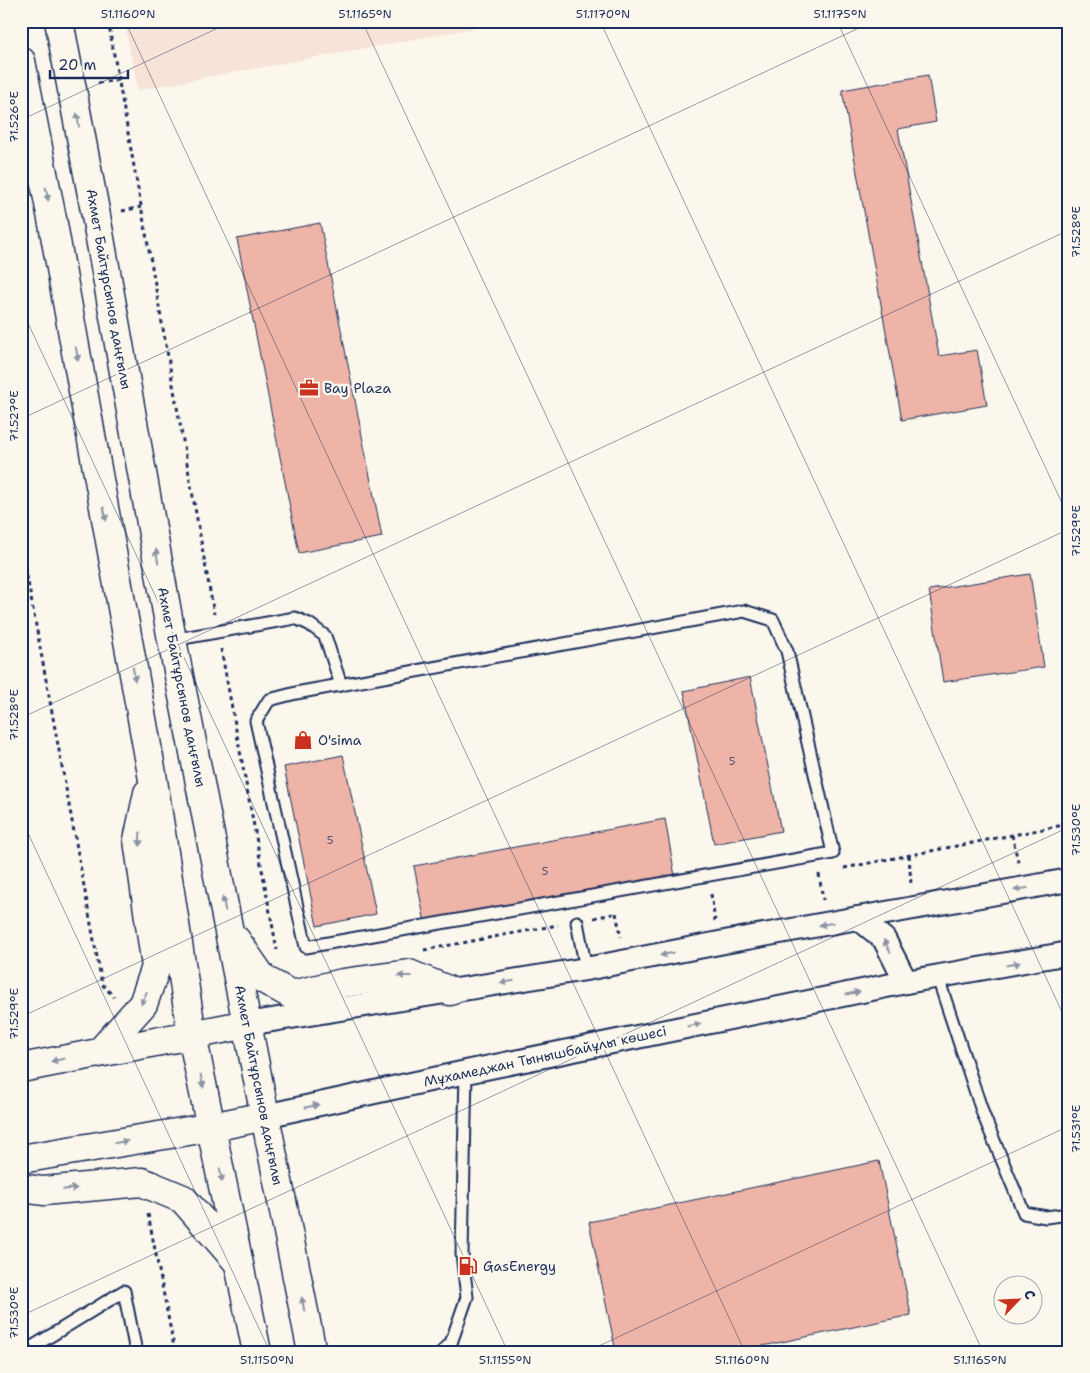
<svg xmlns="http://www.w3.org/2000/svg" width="1090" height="1373" font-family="'Shantell Sans',sans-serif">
  <rect width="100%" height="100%" fill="#fbf7ec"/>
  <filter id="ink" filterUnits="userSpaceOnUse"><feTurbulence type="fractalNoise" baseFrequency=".02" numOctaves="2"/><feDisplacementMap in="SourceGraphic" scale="10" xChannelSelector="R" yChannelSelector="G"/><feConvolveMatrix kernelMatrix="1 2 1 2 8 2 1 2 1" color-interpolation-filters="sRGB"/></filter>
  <g filter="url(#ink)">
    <polygon fill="#f7e3d7" points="124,21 512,21 138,90"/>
    <g fill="#eeb4a7" stroke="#1b2f5e">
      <polygon points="928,75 936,122 898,129 939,356 977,350 987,405 902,420 842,90"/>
      <polygon points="320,223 382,537 299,553 237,239"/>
      <polygon points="1030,574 1044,667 943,682 929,590"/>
      <polygon points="750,677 781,831 714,844 684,691"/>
      <polygon points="343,755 376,914 317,926 284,767"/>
      <polygon points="665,819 675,876 425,923 414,866"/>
      <polygon points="879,1161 911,1315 734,1352 616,1352 589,1222"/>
    </g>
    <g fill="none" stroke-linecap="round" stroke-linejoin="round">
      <g stroke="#1b2f5e" stroke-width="15">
        <g id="lane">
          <polygon points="744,611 773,620 787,651 833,853 306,947 256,721 269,700 296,693"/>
          <polyline points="172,640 295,618 309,624 325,636 341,685"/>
          <polyline points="577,922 586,969"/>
          <polyline points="938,978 983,1114 1024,1213 1046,1217 1069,1214"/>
          <polyline points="24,1352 124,1291 136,1352"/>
          <polyline points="442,1352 451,1343 467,1297 462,1254 466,1072"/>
        </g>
      </g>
      <g stroke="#1b2f5e" stroke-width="26">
        <g id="street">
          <polyline points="858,918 884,939 906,982"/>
          <polyline points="248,1024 586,969 719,943 1069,880"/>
          <polyline points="265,1116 466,1072 906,982 1069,953"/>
        </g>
      </g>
      <g stroke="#1b2f5e" stroke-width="31">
        <g id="secondary">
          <polyline points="59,21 96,216 172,640 265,1116 312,1352"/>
          <polyline points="21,61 53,224 152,774 192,1035 257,1352"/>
          <polyline points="236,940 263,979 292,995 343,983 409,974 450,991"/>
          <polyline points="100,1052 143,1004 156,967 138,840 148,793"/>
          <polyline points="21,1068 248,1024"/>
          <polyline points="21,1159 212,1127 265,1116"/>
          <polyline points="21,1188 43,1191 142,1182 183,1199 237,1261"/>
        </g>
      </g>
      <g stroke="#1b2f5e" stroke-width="3" stroke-dasharray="4 4" stroke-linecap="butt">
        <polyline points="108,21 214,614"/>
        <polyline points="98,83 118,80"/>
        <polyline points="122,211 141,207"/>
        <polyline points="21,544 102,984 114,997"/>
        <polyline points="221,649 277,950"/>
        <polyline points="1012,835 1019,866"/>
        <polyline points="909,855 911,885"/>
        <polyline points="844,868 1069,824"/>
        <polyline points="819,874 823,900"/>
        <polyline points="711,894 715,921"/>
        <polyline points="616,913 621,937"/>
        <polyline points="594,918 617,913"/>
        <polyline points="424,950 558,925"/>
        <polyline points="148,1214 175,1352"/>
      </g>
      <use href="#lane" stroke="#fbf7ec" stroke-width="11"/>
      <use href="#street" stroke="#fbf7ec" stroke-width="22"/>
      <use href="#secondary" stroke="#fbf7ec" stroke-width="28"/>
    </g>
    <defs><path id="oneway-solid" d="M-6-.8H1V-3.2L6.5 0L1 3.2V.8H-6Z" transform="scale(1.25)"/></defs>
    <g fill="#8b93a5">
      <use href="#oneway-solid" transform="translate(78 120) rotate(-99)"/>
      <use href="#oneway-solid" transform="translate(47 194) rotate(79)"/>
      <use href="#oneway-solid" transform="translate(77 354) rotate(80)"/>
      <use href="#oneway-solid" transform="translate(105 514) rotate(80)"/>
      <use href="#oneway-solid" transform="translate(157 556) rotate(-100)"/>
      <use href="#oneway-solid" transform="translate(134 674) rotate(80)"/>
      <use href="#oneway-solid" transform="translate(140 839) rotate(92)"/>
      <use href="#oneway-solid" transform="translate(1021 889) rotate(170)"/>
      <use href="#oneway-solid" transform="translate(224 904) rotate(-101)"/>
      <use href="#oneway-solid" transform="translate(826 924) rotate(170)"/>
      <use href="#oneway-solid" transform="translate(887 946) rotate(-118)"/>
      <use href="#oneway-solid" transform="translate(667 954) rotate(168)"/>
      <use href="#oneway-solid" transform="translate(1013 964) rotate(-11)"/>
      <use href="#oneway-solid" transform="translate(405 976) rotate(180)"/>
      <use href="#oneway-solid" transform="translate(507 982) rotate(171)"/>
      <use href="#oneway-solid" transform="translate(853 993) rotate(-11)"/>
      <use href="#oneway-solid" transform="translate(144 998) rotate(114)"/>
      <use href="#oneway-solid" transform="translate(694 1025) rotate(-11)"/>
      <use href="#oneway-solid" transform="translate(58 1060) rotate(168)"/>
      <use href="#oneway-solid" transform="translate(202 1081) rotate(78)"/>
      <use href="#oneway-solid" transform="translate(312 1106) rotate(-13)"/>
      <use href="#oneway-solid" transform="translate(121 1142) rotate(-10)"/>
      <use href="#oneway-solid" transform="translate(221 1175) rotate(79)"/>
      <use href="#oneway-solid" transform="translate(70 1189) rotate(-6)"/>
      <use href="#oneway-solid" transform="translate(303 1304) rotate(-101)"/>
    </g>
  </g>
  <path fill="none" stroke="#1b2f5e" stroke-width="1" stroke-opacity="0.45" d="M125 21 745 1352M362 21 983 1352M600 21 1069 1027M837 21 1069 518M21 120 233 21M21 308 508 1352M21 419 874 21M21 718 1069 230M21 818 270 1352M21 1017 1069 529M21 1316 1069 827M21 1327 33 1352M586 1352 1069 1126"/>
  <defs>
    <g id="office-bare" transform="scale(1.5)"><path d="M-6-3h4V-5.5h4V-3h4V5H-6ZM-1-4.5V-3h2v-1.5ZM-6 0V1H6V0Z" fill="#c8321e" stroke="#fbf7ec" stroke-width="2.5" paint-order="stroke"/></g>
    <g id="shop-bare" transform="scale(1.5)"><path d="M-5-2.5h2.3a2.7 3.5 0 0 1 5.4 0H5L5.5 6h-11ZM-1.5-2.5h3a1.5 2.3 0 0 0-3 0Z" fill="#c8321e" stroke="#fbf7ec" stroke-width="2.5" paint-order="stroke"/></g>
    <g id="fuel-bare" transform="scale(1.5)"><path d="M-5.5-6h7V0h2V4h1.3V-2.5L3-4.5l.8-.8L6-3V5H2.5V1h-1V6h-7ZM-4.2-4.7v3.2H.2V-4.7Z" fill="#c8321e" stroke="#fbf7ec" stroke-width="2.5" paint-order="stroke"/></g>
  </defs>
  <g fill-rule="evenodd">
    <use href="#office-bare" x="309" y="388"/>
    <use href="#shop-bare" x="303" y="740"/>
    <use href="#fuel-bare" x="468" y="1266"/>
  </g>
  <g text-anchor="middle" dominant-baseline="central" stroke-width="5" stroke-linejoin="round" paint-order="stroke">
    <g font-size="11" fill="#505070">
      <text x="732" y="761">5</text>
      <text x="330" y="840">5</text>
      <text x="545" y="871">5</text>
    </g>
    <g font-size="14" fill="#1b2f5e" stroke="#fbf7ec">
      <text transform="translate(109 289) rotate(80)">Ахмет Байтұрсынов даңғылы</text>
      <text transform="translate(182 687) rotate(79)">Ахмет Байтұрсынов даңғылы</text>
      <text transform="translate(545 1056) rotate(-12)">Мұхамеджан Тынышбайұлы көшесі</text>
      <text transform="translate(259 1085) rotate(79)">Ахмет Байтұрсынов даңғылы</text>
    </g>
    <g font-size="14" fill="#1b2f5e" stroke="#fbf7ec" text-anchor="start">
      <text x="324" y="388">Bay Plaza</text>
      <text x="318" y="740">O'sima</text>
      <text x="483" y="1266">GasEnergy</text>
    </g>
  </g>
  <rect width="1090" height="1373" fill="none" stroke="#fbf7ec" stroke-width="55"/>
  <g transform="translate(1018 1300) rotate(65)"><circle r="24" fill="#fbf7ec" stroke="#a1a7b3"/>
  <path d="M0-4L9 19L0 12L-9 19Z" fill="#c8321e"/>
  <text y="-8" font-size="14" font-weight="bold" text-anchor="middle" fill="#1b2f5e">С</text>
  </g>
  <path d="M50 70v8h78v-8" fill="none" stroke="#1b2f5e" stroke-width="2.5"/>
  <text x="58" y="70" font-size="15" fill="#1b2f5e" stroke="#fbf7ec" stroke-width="4" paint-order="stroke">20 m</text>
  <rect x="28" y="28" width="1034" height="1318" fill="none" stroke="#1b2f5e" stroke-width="2"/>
  <g font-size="12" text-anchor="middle" fill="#1b2f5e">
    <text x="128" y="18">51.1160°N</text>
    <text x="365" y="18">51.1165°N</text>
    <text x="603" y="18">51.1170°N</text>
    <text x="840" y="18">51.1175°N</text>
    <text transform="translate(14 117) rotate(-90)" y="4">71.526°E</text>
    <text transform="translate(1076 232) rotate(-90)" y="4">71.528°E</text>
    <text transform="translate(14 416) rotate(-90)" y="4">71.527°E</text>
    <text transform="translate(1076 531) rotate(-90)" y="4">71.529°E</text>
    <text transform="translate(14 715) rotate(-90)" y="4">71.528°E</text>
    <text transform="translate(1076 830) rotate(-90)" y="4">71.530°E</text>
    <text transform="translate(14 1014) rotate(-90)" y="4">71.529°E</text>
    <text transform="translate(1076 1129) rotate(-90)" y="4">71.531°E</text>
    <text transform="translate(14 1313) rotate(-90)" y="4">71.530°E</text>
    <text x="267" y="1364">51.1150°N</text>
    <text x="505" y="1364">51.1155°N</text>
    <text x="742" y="1364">51.1160°N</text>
    <text x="980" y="1364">51.1165°N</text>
  </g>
</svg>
